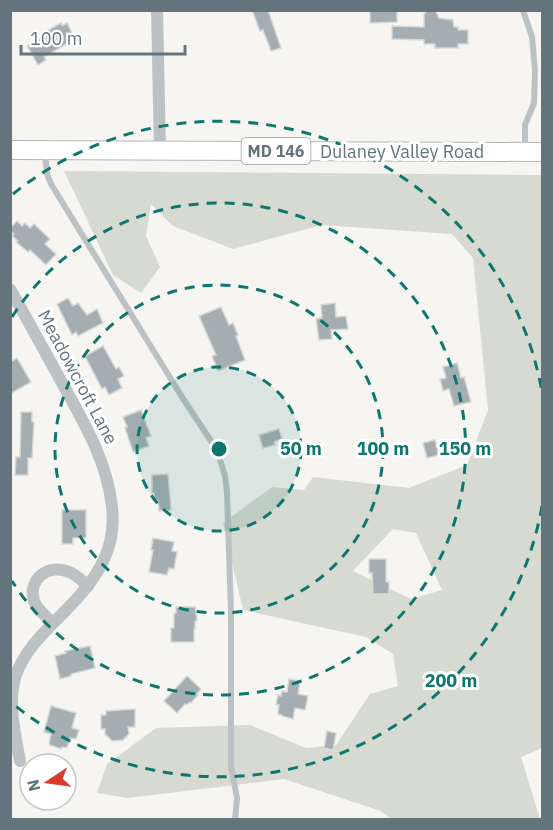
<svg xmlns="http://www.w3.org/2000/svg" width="553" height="830" font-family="'IBM Plex Sans',sans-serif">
  <rect width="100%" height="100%" fill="#f6f5f2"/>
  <path fill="#d6dad1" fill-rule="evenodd" d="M64 171 542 175V748L521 757 540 819H391L381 811 284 779 127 798 97 793 107 764 156 728 250 725 306 748 336 745 370 694 398 686 393 654 366 637 243 610 223 523 272 487 304 490 313 477 409 488 467 465 488 410 473 258 452 234 322 225 233 249 173 226 151 204 146 236 160 267 141 293 113 275ZM393 529 416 533 442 590 411 599 353 571Z"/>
  <g fill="#a4aeb2" stroke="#d7d7d5" stroke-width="1.5">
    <polygon points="252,10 268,10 281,48 271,51 263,30 260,31"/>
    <polygon points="370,10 397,10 397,22 370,23"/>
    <polygon points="427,10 435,10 439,18 453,20 454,27 458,27 458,30 468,30 468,44 458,44 458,48 435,48 435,44 424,44 424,40 392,39 392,26 424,27 424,15"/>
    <polygon points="61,23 62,26 67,23 75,39 44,57 46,60 38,65 27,46 49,33 47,31"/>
    <polygon points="17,221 22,226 25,223 30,228 34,224 50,239 45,244 56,254 46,265 30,250 28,252 16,242 18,241 12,236 14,234 10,230 10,228"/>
    <polygon points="68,298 73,306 78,303 87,315 97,309 103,323 78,336 76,332 72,335 57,304"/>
    <polygon points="335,303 336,317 346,316 348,329 331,330 332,339 319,340 316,319 322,318 321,305"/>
    <polygon points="221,307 229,325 233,323 238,335 236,336 245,360 218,371 212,356 216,355 199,316"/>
    <polygon points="103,346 116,369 119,367 124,376 118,379 122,388 109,395 105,387 102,389 85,356"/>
    <polygon points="17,358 31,382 10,394 10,362"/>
    <polygon points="457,363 461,378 464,377 471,402 454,406 449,389 443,391 440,379 446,378 443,367"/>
    <polygon points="141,410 151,436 146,438 149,446 133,452 125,428 127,427 123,417"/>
    <polygon points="21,412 32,412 32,422 34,422 32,458 28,458 28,475 15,475 16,457 20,457"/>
    <polygon points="279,429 282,439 274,442 275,445 263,448 259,435"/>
    <polygon points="435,440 439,455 427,458 423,443"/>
    <polygon points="168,474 171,510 159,511 158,500 155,500 154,493 152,493 152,475"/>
    <polygon points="62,510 86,510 86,538 73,538 73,544 62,544"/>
    <polygon points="153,538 174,542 172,551 177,552 174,569 169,568 167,575 149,572 153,550 151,550"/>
    <polygon points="369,559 386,559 386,582 389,582 389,594 373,594 372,573 369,573"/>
    <polygon points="176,607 195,607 197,620 195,622 195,629 194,629 194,642 171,642 171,628 174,628 174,614 176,613"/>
    <polygon points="90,646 95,668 71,674 71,676 60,679 55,656 66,653 65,651"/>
    <polygon points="187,676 201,689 197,694 198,695 191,703 190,702 187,705 185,704 177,713 164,701"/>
    <polygon points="289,679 300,681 298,694 308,696 305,710 295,708 293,719 282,716 282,715 278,714 279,705 276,704 278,695 281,696 282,691 287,692"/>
    <polygon points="51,706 76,713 72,728 79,730 76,739 70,738 67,748 62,747 61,749 50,745 49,743 51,734 44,732"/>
    <polygon points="135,709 135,727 128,727 129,734 123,740 112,741 105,734 105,729 101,729 101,715 106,715 106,711"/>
    <polygon points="327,731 336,733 333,750 324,748"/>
  </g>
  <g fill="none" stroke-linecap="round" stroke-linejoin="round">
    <g stroke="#b0b6b9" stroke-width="20">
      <polyline id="primary" points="10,150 542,152"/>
    </g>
    <g stroke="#bcc2c4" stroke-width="6">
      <polyline points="523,10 532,37 535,71 534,103 525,125 525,151"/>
      <polyline points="45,153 47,174 51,184 182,397 211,441 219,456 225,476 227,492 231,612 231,766 237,798 235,820"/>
    </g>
    <g stroke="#bcc2c4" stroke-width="12">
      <polyline points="157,10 160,151"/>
      <path d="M10 289C27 319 44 350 61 381 83 421 107 460 112 507 117 549 97 578 69 607 49 628 26 647 16 675 7 702 15 734 20 761"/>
      <path d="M53 623C46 616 37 610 34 601 27 579 49 563 69 572 76 574 82 581 88 586"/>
    </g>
    <use href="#primary" stroke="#fff" stroke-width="18"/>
  </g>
  <circle cx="219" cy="449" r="82" fill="#0f766e" fill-opacity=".12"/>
  <g fill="none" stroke="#0f766e" stroke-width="3" stroke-dasharray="10 8">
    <circle cx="219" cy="449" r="82"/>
    <circle cx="219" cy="449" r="164"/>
    <path d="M12 317A246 246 0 1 1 12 581"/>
    <path d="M542 506A328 328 0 0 1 13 704M13 194A328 328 0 0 1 542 392"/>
  </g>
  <g text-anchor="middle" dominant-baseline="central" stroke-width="6" stroke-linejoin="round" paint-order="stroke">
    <rect fill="#fff" stroke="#919ea3" stroke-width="1.5" x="241.5" y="138" width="69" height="26" rx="4.5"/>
    <g font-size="16" font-weight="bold" fill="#62757c">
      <text x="276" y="151">MD 146</text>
    </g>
    <g font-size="18" fill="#62757c" stroke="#fff">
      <text x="402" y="151">Dulaney Valley Road</text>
      <text transform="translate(78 377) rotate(62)">Meadowcroft Lane</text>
    </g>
  </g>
  <circle cx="219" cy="449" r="9" fill="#0f766e" stroke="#fff" stroke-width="3"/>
  <g font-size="18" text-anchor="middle" font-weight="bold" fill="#0f766e" stroke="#fff" stroke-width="6" stroke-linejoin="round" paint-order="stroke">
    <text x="301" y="455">50 m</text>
    <text x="383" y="455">100 m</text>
    <text x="465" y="455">150 m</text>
    <text x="451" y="687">200 m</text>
  </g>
  <rect width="553" height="830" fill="none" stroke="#62757c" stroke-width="24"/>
  <g transform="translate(48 782) rotate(257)"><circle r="28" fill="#ffffff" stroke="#c0c8cb" stroke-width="1.5"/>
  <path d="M0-4.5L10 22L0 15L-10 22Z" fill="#db3b2d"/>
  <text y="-9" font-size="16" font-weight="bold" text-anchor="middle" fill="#62757c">N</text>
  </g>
  <path d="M21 45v9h164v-9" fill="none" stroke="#62757c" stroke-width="3"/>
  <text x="30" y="45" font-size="18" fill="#62757c" stroke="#ffffff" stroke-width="4.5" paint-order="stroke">100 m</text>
</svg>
